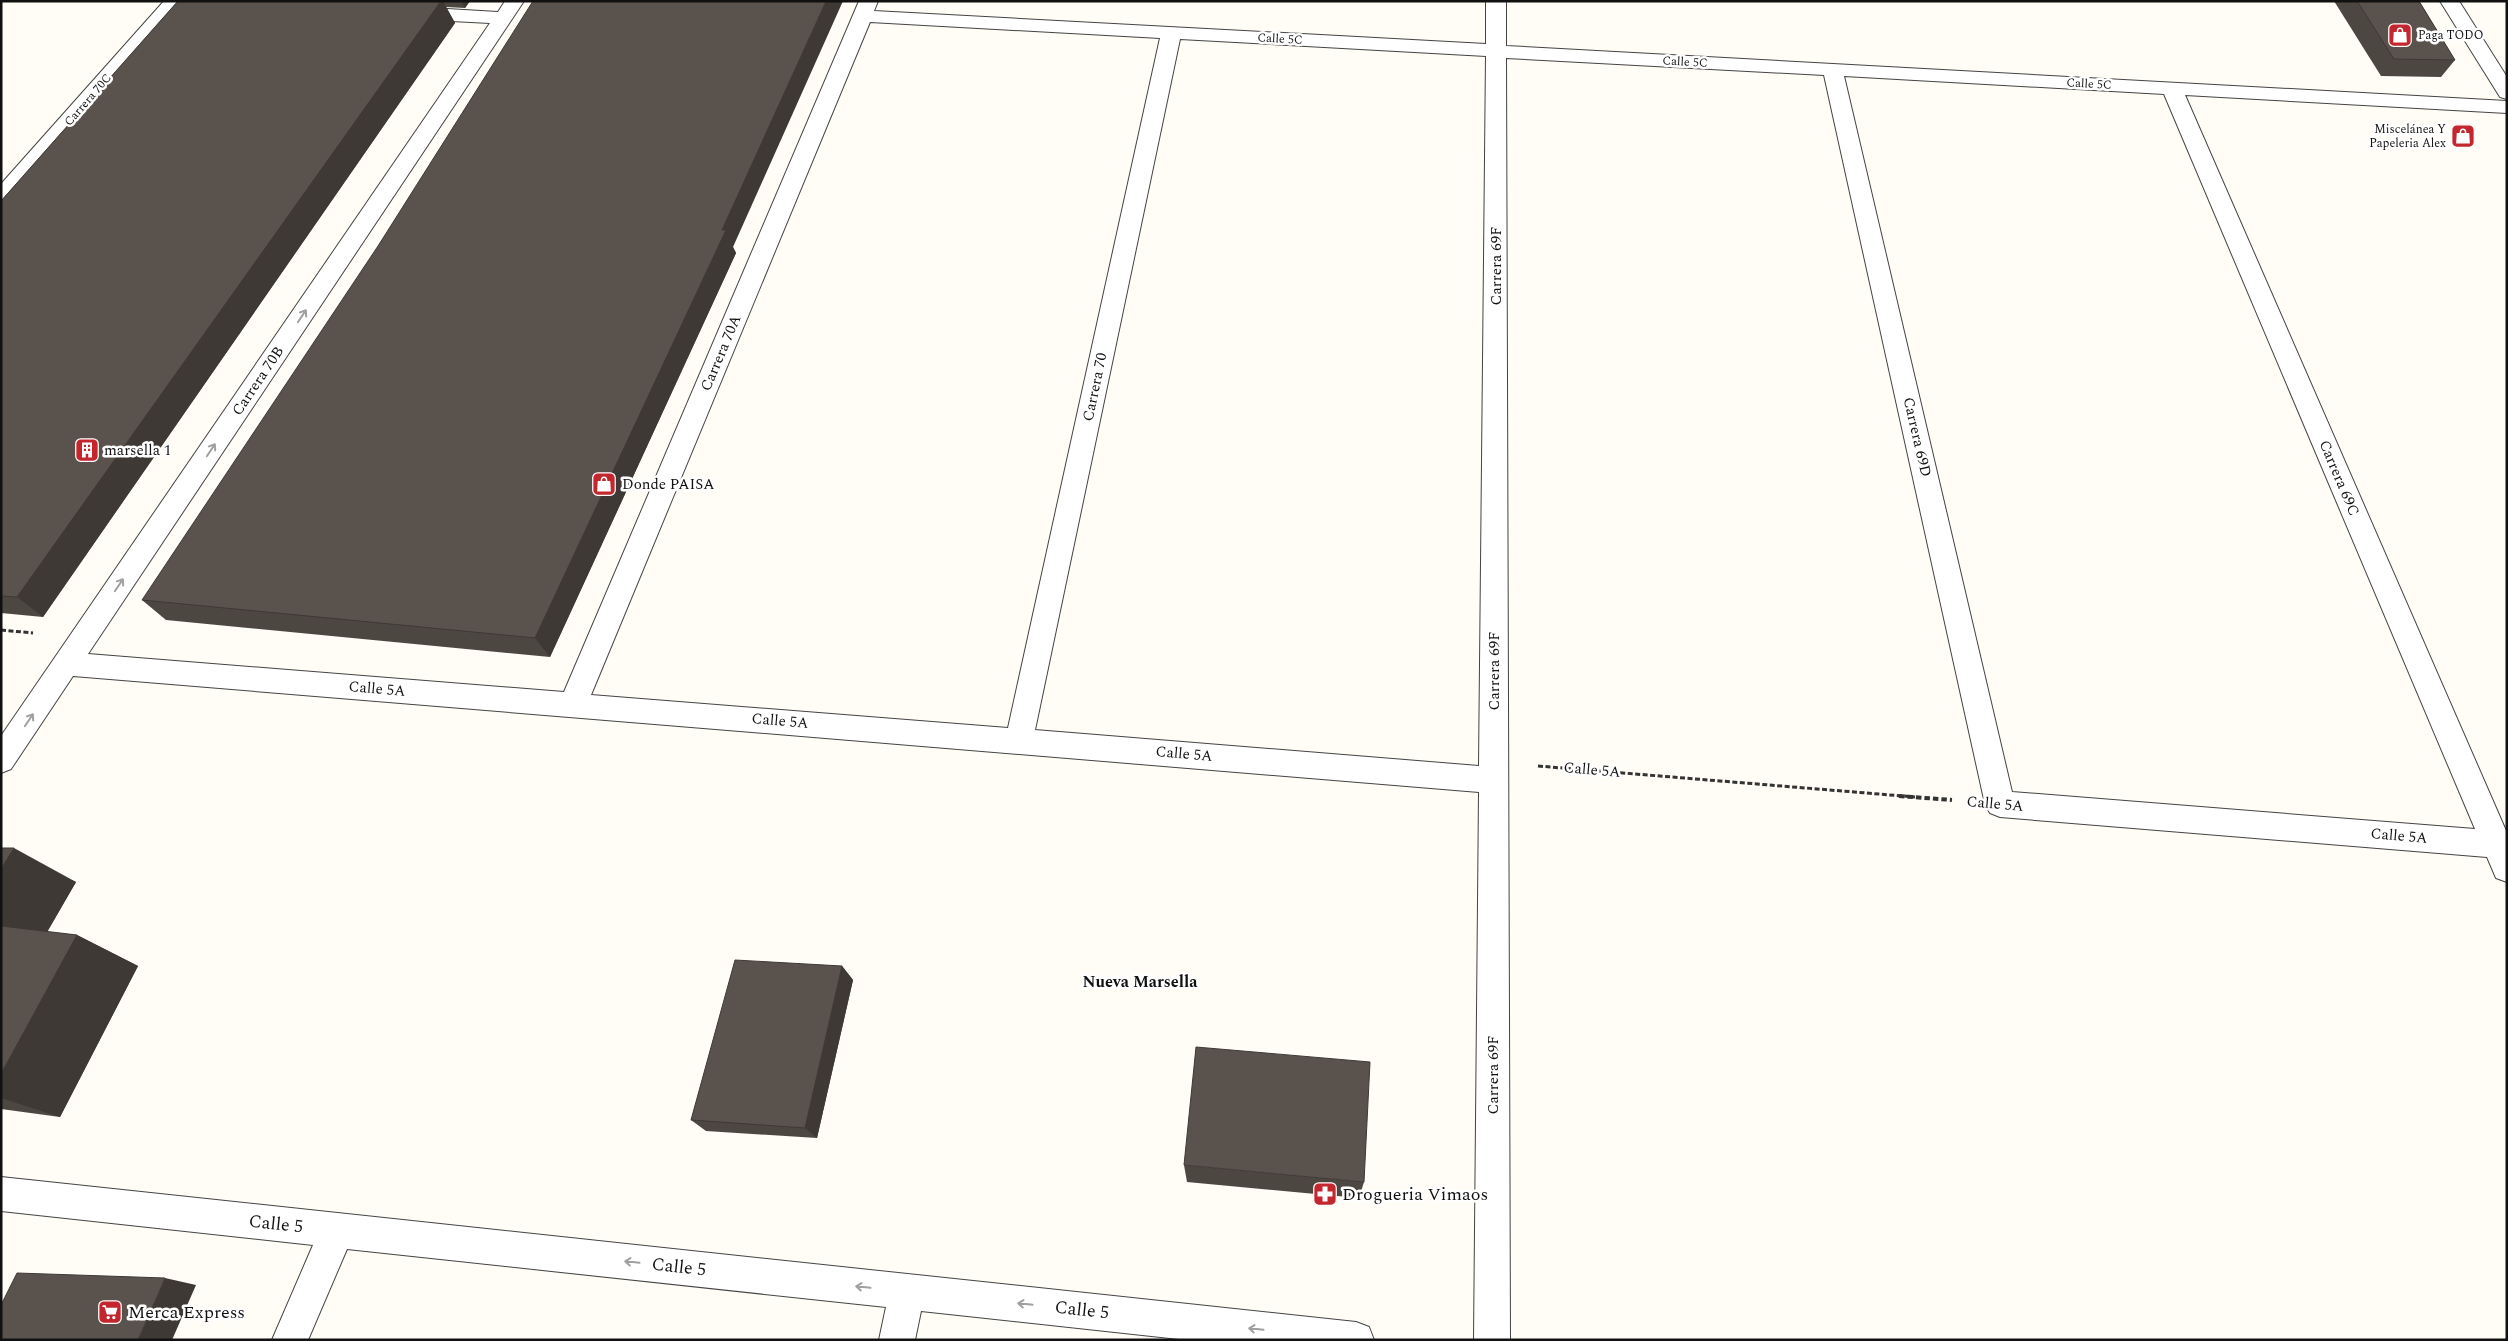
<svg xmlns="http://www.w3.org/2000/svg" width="2508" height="1341" font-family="Spectral,serif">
  <rect width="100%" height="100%" fill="#fffdf5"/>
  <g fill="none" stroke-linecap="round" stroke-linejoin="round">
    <g stroke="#444" stroke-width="2">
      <g id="minor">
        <polygon points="164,1 184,1 9,203 1,205 1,184"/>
        <path d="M505 1H524L88 654 564 692 859 1H878L874 11 1486 44V1H1506V46L2507 101V113L2185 95 2507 833V882L2496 878 2487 857 2000 817 1990 813 1985 804 1824 75 1506 58 1510 1340H1474L1479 792 73 676 11 769 1 773V736L490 23 413 19 406 17 403 13 406 9 413 7 498 12ZM870 22 1160 38 1008 728 591 695ZM1180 39 1486 56 1479 766 1035 730ZM1844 76 2164 94 2475 829 2012 792Z"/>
        <polygon points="2440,1 2459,1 2507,77 2507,99 2500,97"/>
        <polygon points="1,1177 1356,1322 1369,1327 1374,1340 1188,1340 921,1311 915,1340 879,1340 886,1307 347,1249 308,1340 272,1340 313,1245 1,1211"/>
      </g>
    </g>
    <g stroke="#333" stroke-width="3" stroke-dasharray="5 2.5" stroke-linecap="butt">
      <polyline points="1,630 33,633"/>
      <polyline points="1538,766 1915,797"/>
    </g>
    <polyline stroke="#333" stroke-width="4" stroke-dasharray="5.5 3" stroke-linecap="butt" points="1899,796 1952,800"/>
    <use href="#minor" fill="#fff" fill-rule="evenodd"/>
  </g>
  <g fill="#4d4742">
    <polygon points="178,1 470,1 465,8 446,7 455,23 43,617 1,613 1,201"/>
    <polygon points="2334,1 2419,1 2455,60 2441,77 2381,76"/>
    <polygon points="733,247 736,253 550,657 166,620 142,600"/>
    <polygon points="1,848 76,882 47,932 77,935 138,966 60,1117 1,1109"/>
    <polygon points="842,966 853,980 817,1138 706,1131 691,1120"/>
    <polygon points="1184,1165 1364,1182 1359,1198 1187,1182"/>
  </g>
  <g fill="#3f3936">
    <polygon points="441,1 443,1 455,23 43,617 17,597"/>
    <polygon points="461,1 470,1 465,8"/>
    <polygon points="826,1 843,1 733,247 736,253 550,657 535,638"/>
    <polygon points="14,848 76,882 35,953 1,937 1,869"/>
    <polygon points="77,935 138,966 60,1117 1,1098 1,1074"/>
    <polygon points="842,966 853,980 817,1138 805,1128"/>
    <polygon points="165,1278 196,1285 172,1340 138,1340"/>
  </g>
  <g fill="#5a524d" stroke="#3f3936">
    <polygon points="178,1 441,1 17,597 1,596 1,201"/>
    <polygon points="533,1 826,1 722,230 726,230 535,638 142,600 378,246"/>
    <polygon points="2357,1 2419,1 2455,60 2394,59"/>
    <polygon points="1,848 14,848 1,869"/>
    <polygon points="1,926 77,935 1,1074"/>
    <polygon points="735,960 842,966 805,1128 691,1120"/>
    <polygon points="1196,1047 1370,1062 1364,1182 1184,1165"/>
    <polygon points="17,1273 165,1278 138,1340 1,1340 1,1305"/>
  </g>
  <defs><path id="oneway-shaft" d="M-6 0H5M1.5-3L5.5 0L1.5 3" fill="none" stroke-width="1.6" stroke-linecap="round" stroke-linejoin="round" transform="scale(1.25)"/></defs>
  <g stroke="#a0a0a0">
    <use href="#oneway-shaft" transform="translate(302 316) rotate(-56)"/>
    <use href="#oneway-shaft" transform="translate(211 450) rotate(-56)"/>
    <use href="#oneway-shaft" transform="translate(119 585) rotate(-56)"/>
    <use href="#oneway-shaft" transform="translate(29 720) rotate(-56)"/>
    <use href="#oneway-shaft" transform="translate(632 1262) rotate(-174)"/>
    <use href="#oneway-shaft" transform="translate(863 1287) rotate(-174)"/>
    <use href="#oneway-shaft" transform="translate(1025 1304) rotate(-174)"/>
    <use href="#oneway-shaft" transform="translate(1256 1329) rotate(-174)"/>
  </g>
  <defs>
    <g id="shop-square" transform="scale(1.25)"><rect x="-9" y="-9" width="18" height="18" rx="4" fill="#c4262e" stroke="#fff"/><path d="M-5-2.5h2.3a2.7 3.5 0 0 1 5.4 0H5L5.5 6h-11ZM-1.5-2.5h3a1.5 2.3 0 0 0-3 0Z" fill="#fff"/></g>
    <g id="building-square" transform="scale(1.25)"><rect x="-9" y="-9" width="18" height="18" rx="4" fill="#c4262e" stroke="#fff"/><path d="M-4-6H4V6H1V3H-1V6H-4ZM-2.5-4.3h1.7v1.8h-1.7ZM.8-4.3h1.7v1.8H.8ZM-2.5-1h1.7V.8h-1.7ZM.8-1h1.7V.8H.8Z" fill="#fff"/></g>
    <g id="pharmacy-square" transform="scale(1.25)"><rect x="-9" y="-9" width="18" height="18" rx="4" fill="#c4262e" stroke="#fff"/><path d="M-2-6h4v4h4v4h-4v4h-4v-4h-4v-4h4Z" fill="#fff"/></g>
    <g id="supermarket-square" transform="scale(1.25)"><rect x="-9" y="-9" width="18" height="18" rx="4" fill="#c4262e" stroke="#fff"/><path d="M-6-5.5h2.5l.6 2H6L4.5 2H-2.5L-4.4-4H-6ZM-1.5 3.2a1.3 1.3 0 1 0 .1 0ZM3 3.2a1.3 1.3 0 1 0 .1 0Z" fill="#fff"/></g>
  </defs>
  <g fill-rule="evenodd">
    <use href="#shop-square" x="2400" y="35"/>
    <use href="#shop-square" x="2463" y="136"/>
    <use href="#building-square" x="87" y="450"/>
    <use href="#shop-square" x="604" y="484"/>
    <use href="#pharmacy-square" x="1325" y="1194"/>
    <use href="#supermarket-square" x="110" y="1312"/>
  </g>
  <g text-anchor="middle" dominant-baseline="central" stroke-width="5" stroke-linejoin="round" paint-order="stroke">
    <g font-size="12" fill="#111" stroke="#fff" text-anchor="start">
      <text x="2418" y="35">Paga TODO</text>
      <text x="2446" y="129" text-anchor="end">Miscelánea Y<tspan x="2446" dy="14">Papeleria Alex</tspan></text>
    </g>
    <g font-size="12" fill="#111" stroke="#fff">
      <text transform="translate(1280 39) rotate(3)">Calle 5C</text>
      <text transform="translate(1685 62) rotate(3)">Calle 5C</text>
      <text transform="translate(2089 84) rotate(3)">Calle 5C</text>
      <text transform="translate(88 100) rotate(-49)">Carrera 70C</text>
    </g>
    <g font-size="15" fill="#111" stroke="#fff">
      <text transform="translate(1496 266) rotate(-90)">Carrera 69F</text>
      <text transform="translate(721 353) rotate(-67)">Carrera 70A</text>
      <text transform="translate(258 381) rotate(-56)">Carrera 70B</text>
      <text transform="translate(1095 387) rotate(-78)">Carrera 70</text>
      <text transform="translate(1917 437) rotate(77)">Carrera 69D</text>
      <text transform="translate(2339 478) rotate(67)">Carrera 69C</text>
      <text transform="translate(1494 671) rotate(-90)">Carrera 69F</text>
      <text transform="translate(377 689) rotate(5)">Calle 5A</text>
      <text transform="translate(780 721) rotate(5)">Calle 5A</text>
      <text transform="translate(1184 754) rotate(5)">Calle 5A</text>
      <text transform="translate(1592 770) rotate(5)">Calle 5A</text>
      <text transform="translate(1995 804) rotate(5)">Calle 5A</text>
      <text transform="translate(2399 836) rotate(5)">Calle 5A</text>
      <text transform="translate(1493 1075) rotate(-90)">Carrera 69F</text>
    </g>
    <g font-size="15" fill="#111" stroke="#fff" text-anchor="start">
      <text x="104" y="450">marsella 1</text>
      <text x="622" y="484">Donde PAISA</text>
    </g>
    <g font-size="16" font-weight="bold" fill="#111" stroke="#fff">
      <text x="1140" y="982">Nueva Marsella</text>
    </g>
    <g font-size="18" fill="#111" stroke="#fff" text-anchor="start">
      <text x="1342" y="1194">Drogueria Vimaos</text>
      <text x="128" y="1312">Merca Express</text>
    </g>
    <g font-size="18" fill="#111" stroke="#fff">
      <text transform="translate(276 1224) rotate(6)">Calle 5</text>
      <text transform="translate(679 1267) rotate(6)">Calle 5</text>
      <text transform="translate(1082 1310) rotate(6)">Calle 5</text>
    </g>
  </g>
  <rect width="2508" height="1341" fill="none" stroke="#111111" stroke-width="5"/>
</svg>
